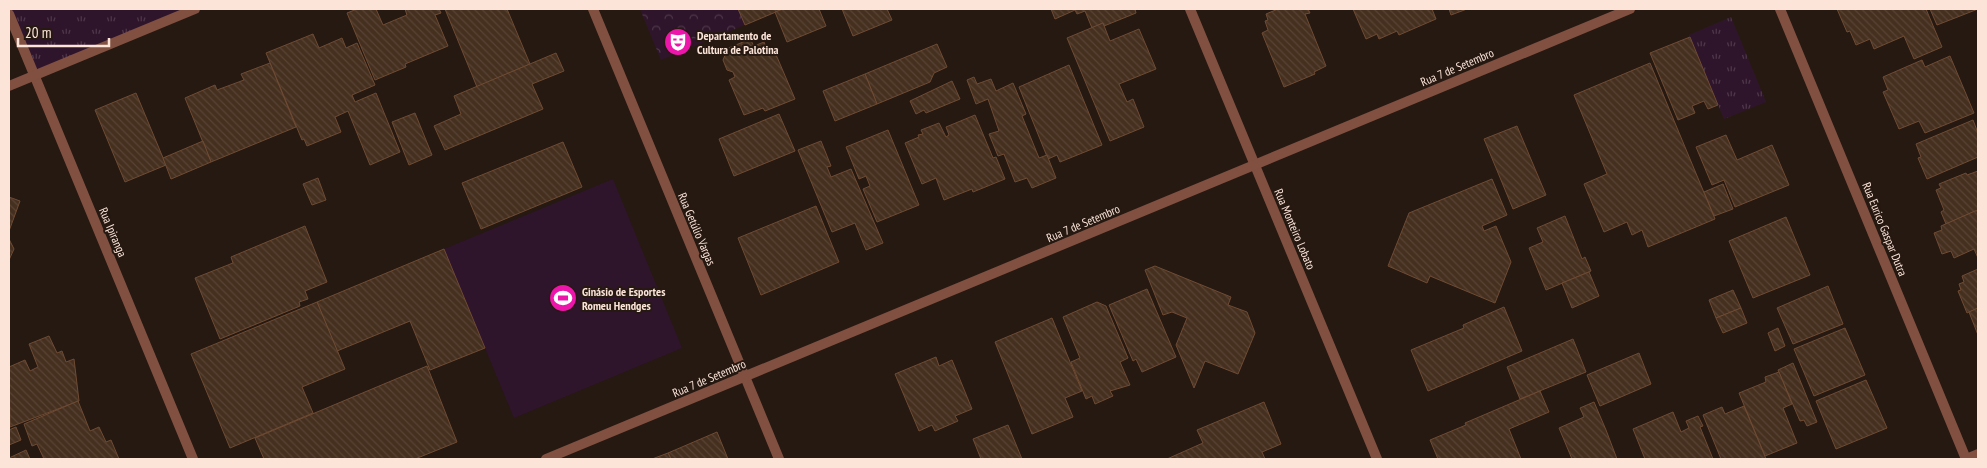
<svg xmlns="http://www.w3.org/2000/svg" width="1987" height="468" font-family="'PT Sans Narrow',sans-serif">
  <defs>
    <pattern id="grass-tufts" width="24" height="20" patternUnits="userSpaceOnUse" patternTransform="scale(1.25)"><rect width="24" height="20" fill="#2f152b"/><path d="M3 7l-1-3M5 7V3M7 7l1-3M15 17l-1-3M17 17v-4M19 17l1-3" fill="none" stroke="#4e3749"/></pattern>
    <pattern id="park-crowns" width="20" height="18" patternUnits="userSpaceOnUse" patternTransform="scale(1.25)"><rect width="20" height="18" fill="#2f152b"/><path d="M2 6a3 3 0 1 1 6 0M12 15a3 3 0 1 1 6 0" fill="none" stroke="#4e3749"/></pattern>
    <pattern id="building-back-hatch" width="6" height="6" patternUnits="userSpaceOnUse" patternTransform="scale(1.25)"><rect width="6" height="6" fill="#452f1f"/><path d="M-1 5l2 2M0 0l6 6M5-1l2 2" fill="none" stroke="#584334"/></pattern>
  </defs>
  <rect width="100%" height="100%" fill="#261911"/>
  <g fill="url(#grass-tufts)">
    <polygon points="9,9 195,9 34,76 9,14"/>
    <polygon points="1731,17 1766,102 1724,119 1689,35"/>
  </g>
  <polygon fill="url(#park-crowns)" points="640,9 783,9 661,60"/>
  <polygon fill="#2f152b" points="613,179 682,348 514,418 444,249"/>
  <g fill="url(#building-back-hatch)" stroke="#6f4b33">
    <polygon points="357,9 376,9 383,25 407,15 405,9 439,9 441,13 435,15 448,46 405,64 406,67 375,80 347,13"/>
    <polygon points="445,9 507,9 530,64 477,87"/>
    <polygon points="738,9 783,9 745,25"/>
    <polygon points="783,9 819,9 826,26 787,42 775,12"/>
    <polygon points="842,9 887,9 892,20 853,36"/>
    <polygon points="1051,9 1135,9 1136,13 1104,26 1103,23 1092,28 1085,11 1077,14 1075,10 1055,19"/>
    <polygon points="1278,9 1308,9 1310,13 1305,14 1326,66 1314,72 1315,74 1284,87 1262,33 1268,30 1265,21 1268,20 1266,14"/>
    <polygon points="1353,9 1432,9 1436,19 1399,35 1397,31 1379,39 1377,34 1366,39"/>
    <polygon points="1449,9 1467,9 1451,15"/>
    <polygon points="1837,9 1926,9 1942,47 1914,59 1904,36 1874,49 1870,39 1856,45 1850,31 1847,32"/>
    <polygon points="1930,9 1978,9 1937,25"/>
    <polygon points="1103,23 1110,41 1139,29 1156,69 1119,84 1127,102 1133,99 1144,127 1110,141 1067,38"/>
    <polygon points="313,34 319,48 342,38 346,48 357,43 375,85 352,95 355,102 376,93 400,152 370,165 348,111 335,117 341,132 307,146 304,139 302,140 266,53"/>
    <polygon points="1690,37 1718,105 1708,109 1704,101 1692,106 1695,113 1678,120 1650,53"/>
    <polygon points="750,39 754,46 764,42 768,52 774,50 795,99 765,111 763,108 744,115 729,80 735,77 733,72 727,70 723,60 726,53 724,50"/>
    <polygon points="937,44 947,67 934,73 930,82 877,104 865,74"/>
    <polygon points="556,53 564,71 532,84 543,109 445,150 434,126 461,114 454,96"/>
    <polygon points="1950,56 1974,113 1925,133 1919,121 1899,129 1883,92 1888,90 1883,77 1922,60 1925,67"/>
    <polygon points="270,63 296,127 211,162 185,98 215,85 217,90 244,80 241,74"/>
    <polygon points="1650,63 1715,219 1648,247 1642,230 1632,235 1627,222 1604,232 1584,184 1607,174 1574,95"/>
    <polygon points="1069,65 1102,145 1060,162 1057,155 1048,159 1019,87"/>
    <polygon points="865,74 877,104 835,121 823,91"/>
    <polygon points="974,77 977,84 991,79 996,91 1013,83 1026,114 1022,116 1039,158 1047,155 1056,178 1032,188 1027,178 1015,182 1004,154 998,156 989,134 999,131 988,99 976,104 967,80"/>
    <polygon points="952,81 960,99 926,113 924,110 916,114 910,101"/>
    <polygon points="136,93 166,165 125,182 95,110"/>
    <polygon points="415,113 432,155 409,165 392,122"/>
    <polygon points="779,114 795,151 734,176 719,139"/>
    <polygon points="975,115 993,158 996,157 1005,179 973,192 972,189 944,200 936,178 922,184 905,143 919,137 918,135 923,134 921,130 939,123 946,137 949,135 946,127"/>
    <polygon points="1973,120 1978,133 1978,157 1927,179 1918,158 1921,157 1916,144"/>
    <polygon points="1517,126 1546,195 1513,209 1484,139"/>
    <polygon points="888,130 919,205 877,222 863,189 870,186 866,176 859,179 846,147"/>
    <polygon points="1726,135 1737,160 1772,145 1789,185 1735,207 1724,180 1712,185 1696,147"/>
    <polygon points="203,141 211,162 171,179 163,158"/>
    <polygon points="821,141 831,166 827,167 831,177 851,169 883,243 866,250 855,223 832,232 798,150"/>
    <polygon points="563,142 582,187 481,229 462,183"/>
    <polygon points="1978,171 1978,210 1946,224 1941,212 1944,210 1936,190 1941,188 1939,184 1966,173 1967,175"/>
    <polygon points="318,178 326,200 312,205 303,184"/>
    <polygon points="1492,179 1507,215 1482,226 1484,231 1496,226 1511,262 1495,303 1430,276 1427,283 1388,266 1409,213"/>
    <polygon points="1723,184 1733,209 1714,216 1704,192"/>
    <polygon points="9,197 20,201 9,231"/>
    <polygon points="816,206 839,262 761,295 738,238"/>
    <polygon points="1975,211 1978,211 1978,258 1974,249 1954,258 1951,251 1942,254 1934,233 1942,230 1941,226"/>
    <polygon points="1565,216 1582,259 1585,257 1591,271 1546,290 1529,248 1543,242 1537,228"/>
    <polygon points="1786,217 1810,275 1753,298 1729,241"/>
    <polygon points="305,226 327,282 305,291 308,299 299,302 300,306 220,339 195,278 233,263 231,257"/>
    <polygon points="9,239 14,249 9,260"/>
    <polygon points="444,249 485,348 430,370 410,321 337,351 317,302"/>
    <polygon points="1155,266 1231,297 1228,305 1247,312 1255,333 1238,374 1205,361 1194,388 1176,345 1187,318 1172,312 1163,315 1145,270"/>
    <polygon points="1978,269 1978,308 1967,313 1958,291 1961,290 1959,284 1964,282 1962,276"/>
    <polygon points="1589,272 1599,296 1572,308 1562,283"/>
    <polygon points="1828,286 1843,324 1793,344 1777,308"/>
    <polygon points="1147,289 1176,357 1142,372 1136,359 1133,361 1109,305"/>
    <polygon points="1733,290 1741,308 1716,318 1709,300"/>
    <polygon points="317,302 345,369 302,387 313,413 230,448 191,354"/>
    <polygon points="1097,302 1106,306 1128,358 1120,362 1130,385 1110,391 1113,396 1095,404 1092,396 1086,399 1071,362 1080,358 1063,317"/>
    <polygon points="1504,307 1522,351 1428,391 1411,350 1464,328 1463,325"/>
    <polygon points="1741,308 1747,323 1723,333 1716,318"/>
    <polygon points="1978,308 1978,335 1969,312"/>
    <polygon points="1052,318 1082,391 1065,398 1073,417 1032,434 995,342"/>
    <polygon points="1778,328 1785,346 1775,351 1768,333"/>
    <polygon points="1845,328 1865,375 1814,396 1794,349"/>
    <polygon points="49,336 57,353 62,351 66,362 74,359 79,401 10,427 9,367 25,360 30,371 38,367 29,344"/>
    <polygon points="1573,339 1586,372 1520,399 1507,367"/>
    <polygon points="1639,353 1651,384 1600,406 1587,375"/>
    <polygon points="936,357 939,366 952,360 972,409 955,416 958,421 935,431 932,425 919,431 895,374"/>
    <polygon points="1793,363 1817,422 1807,426 1804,420 1800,421 1778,370"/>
    <polygon points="427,366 457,442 415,459 264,459 255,438"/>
    <polygon points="1779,372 1792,404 1783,408 1797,443 1765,456 1739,393 1766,382 1765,377"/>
    <polygon points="1866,380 1887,428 1836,449 1816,401"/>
    <polygon points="1540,391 1549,412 1509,429 1521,459 1438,459 1430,440 1466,425 1465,423"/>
    <polygon points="78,401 90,431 99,427 106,442 111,440 119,459 44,459 37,444 32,446 24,424"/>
    <polygon points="1264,402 1281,444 1262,452 1265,459 1167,459 1203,443 1197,430"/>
    <polygon points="1594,402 1606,430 1617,459 1572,459 1559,428 1584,417 1580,408"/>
    <polygon points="1744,406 1766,459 1721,459 1703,415 1722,407 1725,414"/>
    <polygon points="1673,412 1681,432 1689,428 1686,421 1698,416 1703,426 1700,427 1713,459 1645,459 1633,429"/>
    <polygon points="1008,425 1022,459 981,459 973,439"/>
    <polygon points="16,427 21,440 9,445 9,430"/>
    <polygon points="717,432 728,459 671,459 668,453"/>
    <polygon points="26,450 30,459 9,459 9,458"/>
    <polygon points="668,453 671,459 652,459"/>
  </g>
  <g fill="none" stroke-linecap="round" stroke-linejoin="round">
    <g stroke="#815041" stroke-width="10">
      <polyline points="593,9 779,459"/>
      <polyline points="1190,9 1377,459"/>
      <polyline points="1780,9 1966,459"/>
      <polyline points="9,14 193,459"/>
      <polyline points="9,86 195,9"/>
      <polyline points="546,459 1630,9"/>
      <polyline points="1966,459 1978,454"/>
    </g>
  </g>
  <defs>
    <g id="theatre-disc" transform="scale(1.4375)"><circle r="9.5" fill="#ec16ab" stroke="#261911"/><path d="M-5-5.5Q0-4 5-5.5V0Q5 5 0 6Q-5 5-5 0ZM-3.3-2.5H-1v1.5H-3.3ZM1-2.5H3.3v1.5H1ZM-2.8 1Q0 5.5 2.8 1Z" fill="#fff"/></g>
    <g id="stadium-disc" transform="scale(1.4375)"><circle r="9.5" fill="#ec16ab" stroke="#261911"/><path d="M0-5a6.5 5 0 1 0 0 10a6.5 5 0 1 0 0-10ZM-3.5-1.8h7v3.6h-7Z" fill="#fff"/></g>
  </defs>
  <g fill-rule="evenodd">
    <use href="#theatre-disc" x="678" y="42"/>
    <use href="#stadium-disc" x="563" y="298"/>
  </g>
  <g text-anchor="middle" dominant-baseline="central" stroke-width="4" stroke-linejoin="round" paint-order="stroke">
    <g font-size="12" font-weight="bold" fill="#fce4d9" stroke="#261911" text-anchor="start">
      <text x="697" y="35">Departamento de<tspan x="697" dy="14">Cultura de Palotina</tspan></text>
      <text x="582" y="291">Ginásio de Esportes<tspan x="582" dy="14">Romeu Hendges</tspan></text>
    </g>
    <g font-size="12" fill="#fce4d9" stroke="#261911">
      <text transform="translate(1457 67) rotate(-23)">Rua 7 de Setembro</text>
      <text transform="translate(1083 223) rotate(-23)">Rua 7 de Setembro</text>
      <text transform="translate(697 229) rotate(67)">Rua Getúlio Vargas</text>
      <text transform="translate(1295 229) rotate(67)">Rua Monteiro Lobato</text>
      <text transform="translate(1885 229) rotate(68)">Rua Eurico Gaspar Dutra</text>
      <text transform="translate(113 232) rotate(67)">Rua Ipiranga</text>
      <text transform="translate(709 378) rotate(-23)">Rua 7 de Setembro</text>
    </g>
  </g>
  <rect width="1987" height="468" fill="none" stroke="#fce4d9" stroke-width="20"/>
  <path d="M18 38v8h91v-8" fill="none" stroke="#fce4d9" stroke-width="2.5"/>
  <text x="25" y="38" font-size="15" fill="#fce4d9" stroke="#261911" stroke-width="4" paint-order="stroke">20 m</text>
</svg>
